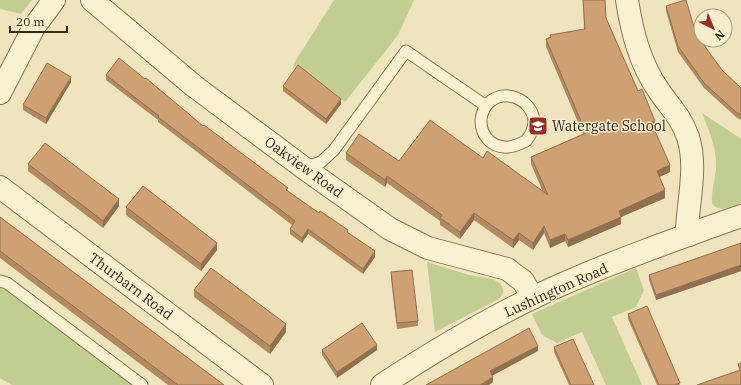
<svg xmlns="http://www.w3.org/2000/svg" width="741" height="385" font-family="'IBM Plex Serif',serif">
  <rect width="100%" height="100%" fill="#efe4bd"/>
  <g fill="#c2cd91">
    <polygon points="0,0 32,0 21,14 0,9"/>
    <polygon points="334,0 414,0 398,35 345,102 310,75 293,65"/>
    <path d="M702 113 741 139V203C732 206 719 214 712 203 711 192 715 179 716 168 717 148 709 131 702 113Z"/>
    <path d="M427 262 469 275 493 279 501 284C504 291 504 294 499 299L435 332Z"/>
    <polygon points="636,268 644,290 636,307 612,317 642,385 606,385 582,332 557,343 542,335 532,314"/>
    <polygon points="0,285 3,286 133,385 12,385 0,378"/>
  </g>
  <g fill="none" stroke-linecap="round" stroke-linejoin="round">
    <g stroke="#887456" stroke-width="13">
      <g id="service">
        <path d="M304 168 321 162 334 150 406 51 486 106C475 122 483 145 504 147 511 148 520 144 526 141 530 136 534 129 534 121 532 98 501 86 486 106"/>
        <polyline points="0,281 7,283 142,385"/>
      </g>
    </g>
    <g stroke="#887456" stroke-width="24">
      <g id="minor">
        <polyline points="92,0 194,86 304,168 390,229 428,248 507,269 523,281 533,298"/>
        <path d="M627 0C632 32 640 64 659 91 670 107 681 117 688 137 697 165 689 198 687 227L689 235"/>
        <polyline points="0,93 34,27 54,0"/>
        <polyline points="0,187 262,385"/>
        <path d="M382 385C440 347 500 311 565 283 622 258 682 237 741 216"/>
      </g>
    </g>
    <use href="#service" stroke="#faf1d0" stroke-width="11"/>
    <use href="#minor" stroke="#faf1d0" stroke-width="22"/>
  </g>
  <g fill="#b28a61">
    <polygon points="583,0 605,0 606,18 638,91 655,128 654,128 670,172 659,177 665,198 621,217 621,224 568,247 565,241 550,248 544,233 533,250 519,240 513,248 474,220 460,239 440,225 440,221 387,183 385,187 346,160 346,153 399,161 483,158 543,192 531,164 531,157 583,134 546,47 546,39 550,37 550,35 584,29"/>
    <polygon points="666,6 696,34 722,70 741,88 741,120 736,117 704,88 678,52 666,11"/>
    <polygon points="106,75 203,126 288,191 348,233 375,257 363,274 308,234 302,243 290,234 290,229 292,225 158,122 158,120 106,80"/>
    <polygon points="71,82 46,124 23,110 23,105"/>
    <polygon points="283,86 341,104 326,124 283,91"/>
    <polygon points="28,164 119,206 103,228 28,171"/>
    <polygon points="126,207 217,250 201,271 126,215"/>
    <polygon points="0,217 224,385 168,385 0,258"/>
    <polygon points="741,243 741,271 656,300 649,280 649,275"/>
    <polygon points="391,272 418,321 418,326 397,329 391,278"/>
    <polygon points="194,290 286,332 270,354 194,297"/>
    <polygon points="628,314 680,385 657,385 628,319"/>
    <polygon points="554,347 594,385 569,385 554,352"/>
    <polygon points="322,350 377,350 337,378 322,355"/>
  </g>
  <g fill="#91704f">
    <polygon points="71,77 71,82 46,124 46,118"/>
    <polygon points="341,99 341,104 326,124 326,119"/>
    <polygon points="655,121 655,128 651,130 651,122"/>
    <polygon points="670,165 670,172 657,178 657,171"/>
    <polygon points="387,176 387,183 385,187 385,180"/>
    <polygon points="665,190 665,198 621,217 621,224 568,247 568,240 619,211"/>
    <polygon points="119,199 119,206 103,228 103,221"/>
    <polygon points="474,213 474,220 460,239 460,232"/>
    <polygon points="544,226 544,233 533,250 533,243"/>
    <polygon points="308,229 308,234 302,243 302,238"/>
    <polygon points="519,233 519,240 513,248 513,240"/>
    <polygon points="565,234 565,241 550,248 550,240"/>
    <polygon points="217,243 217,250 201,271 201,264"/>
    <polygon points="375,251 375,257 363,274 363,269"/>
    <polygon points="741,265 741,271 656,300 656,295"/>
    <polygon points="286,324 286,332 270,354 270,346"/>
    <polygon points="377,345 377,350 337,378 337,372"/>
    <polygon points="538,346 538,351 490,377 490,371"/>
    <polygon points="493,377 493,382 489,385 480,385"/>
  </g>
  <g fill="#cfa071" stroke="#91704f">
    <polygon points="583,0 605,0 606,18 638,91 642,89 655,121 651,122 670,165 657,171 665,190 619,211 621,217 568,240 565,234 550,240 544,226 533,243 519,233 513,240 474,213 460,232 440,218 442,215 387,176 385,180 346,153 359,134 399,161 430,120 483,158 487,151 548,195 531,157 586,133 546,39 551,37 550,35 585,29"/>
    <polygon points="685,0 686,0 696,34 722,70 741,88 741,115 736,112 704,83 678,46 666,6"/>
    <polygon points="119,58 145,79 146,78 203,126 204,125 288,188 286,190 319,213 320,211 335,221 348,230 347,232 375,251 363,269 308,229 302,238 290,229 295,221 158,117 159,116 106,75"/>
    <polygon points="47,63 71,77 46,118 23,105"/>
    <polygon points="298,65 341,99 326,119 283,86"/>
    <polygon points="45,143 119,199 103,221 28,164"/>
    <polygon points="143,186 217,243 201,264 126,207"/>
    <polygon points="0,217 224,385 178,385 0,251"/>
    <polygon points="741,243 741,265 656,295 649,275"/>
    <polygon points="211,268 286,324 270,346 194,290"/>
    <polygon points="412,270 418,321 397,323 391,272"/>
    <polygon points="647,306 680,383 675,385 659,385 628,314"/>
    <polygon points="362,323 377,345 337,372 322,350"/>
    <polygon points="529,328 538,346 490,371 493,377 480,385 426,385"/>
    <polygon points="573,339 594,385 571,385 554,347"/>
    <polygon points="741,363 741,385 697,385 740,370 738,364"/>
  </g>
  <defs>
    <g id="school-square" transform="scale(1)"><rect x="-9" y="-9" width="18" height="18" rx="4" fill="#992c23" stroke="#f7eecd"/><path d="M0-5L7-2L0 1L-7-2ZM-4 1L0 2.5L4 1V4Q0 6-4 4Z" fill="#fff"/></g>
  </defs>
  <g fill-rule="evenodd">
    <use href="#school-square" x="538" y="126"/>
  </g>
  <g text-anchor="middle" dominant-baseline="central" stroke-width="3" stroke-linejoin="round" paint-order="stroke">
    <g font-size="14" fill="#362a1b" stroke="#f7eecd" text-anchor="start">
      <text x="552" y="126">Watergate School</text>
    </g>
    <g font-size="14" fill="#362a1b" stroke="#f7eecd">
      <text transform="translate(304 167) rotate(36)">Oakview Road</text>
      <text transform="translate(131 286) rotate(37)">Thurbarn Road</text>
      <text transform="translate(556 290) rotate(-24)">Lushington Road</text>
    </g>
  </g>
  <g transform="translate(713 28) rotate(137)"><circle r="19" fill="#f7eecd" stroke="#aaa086"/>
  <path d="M0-3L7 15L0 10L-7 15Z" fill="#992c23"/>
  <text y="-6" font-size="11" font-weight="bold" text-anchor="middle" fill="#362a1b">N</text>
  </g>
  <path d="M10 26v6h57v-6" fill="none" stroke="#362a1b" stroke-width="2"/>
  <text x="16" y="26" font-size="12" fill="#362a1b" stroke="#f7eecd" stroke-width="3" paint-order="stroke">20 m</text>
</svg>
